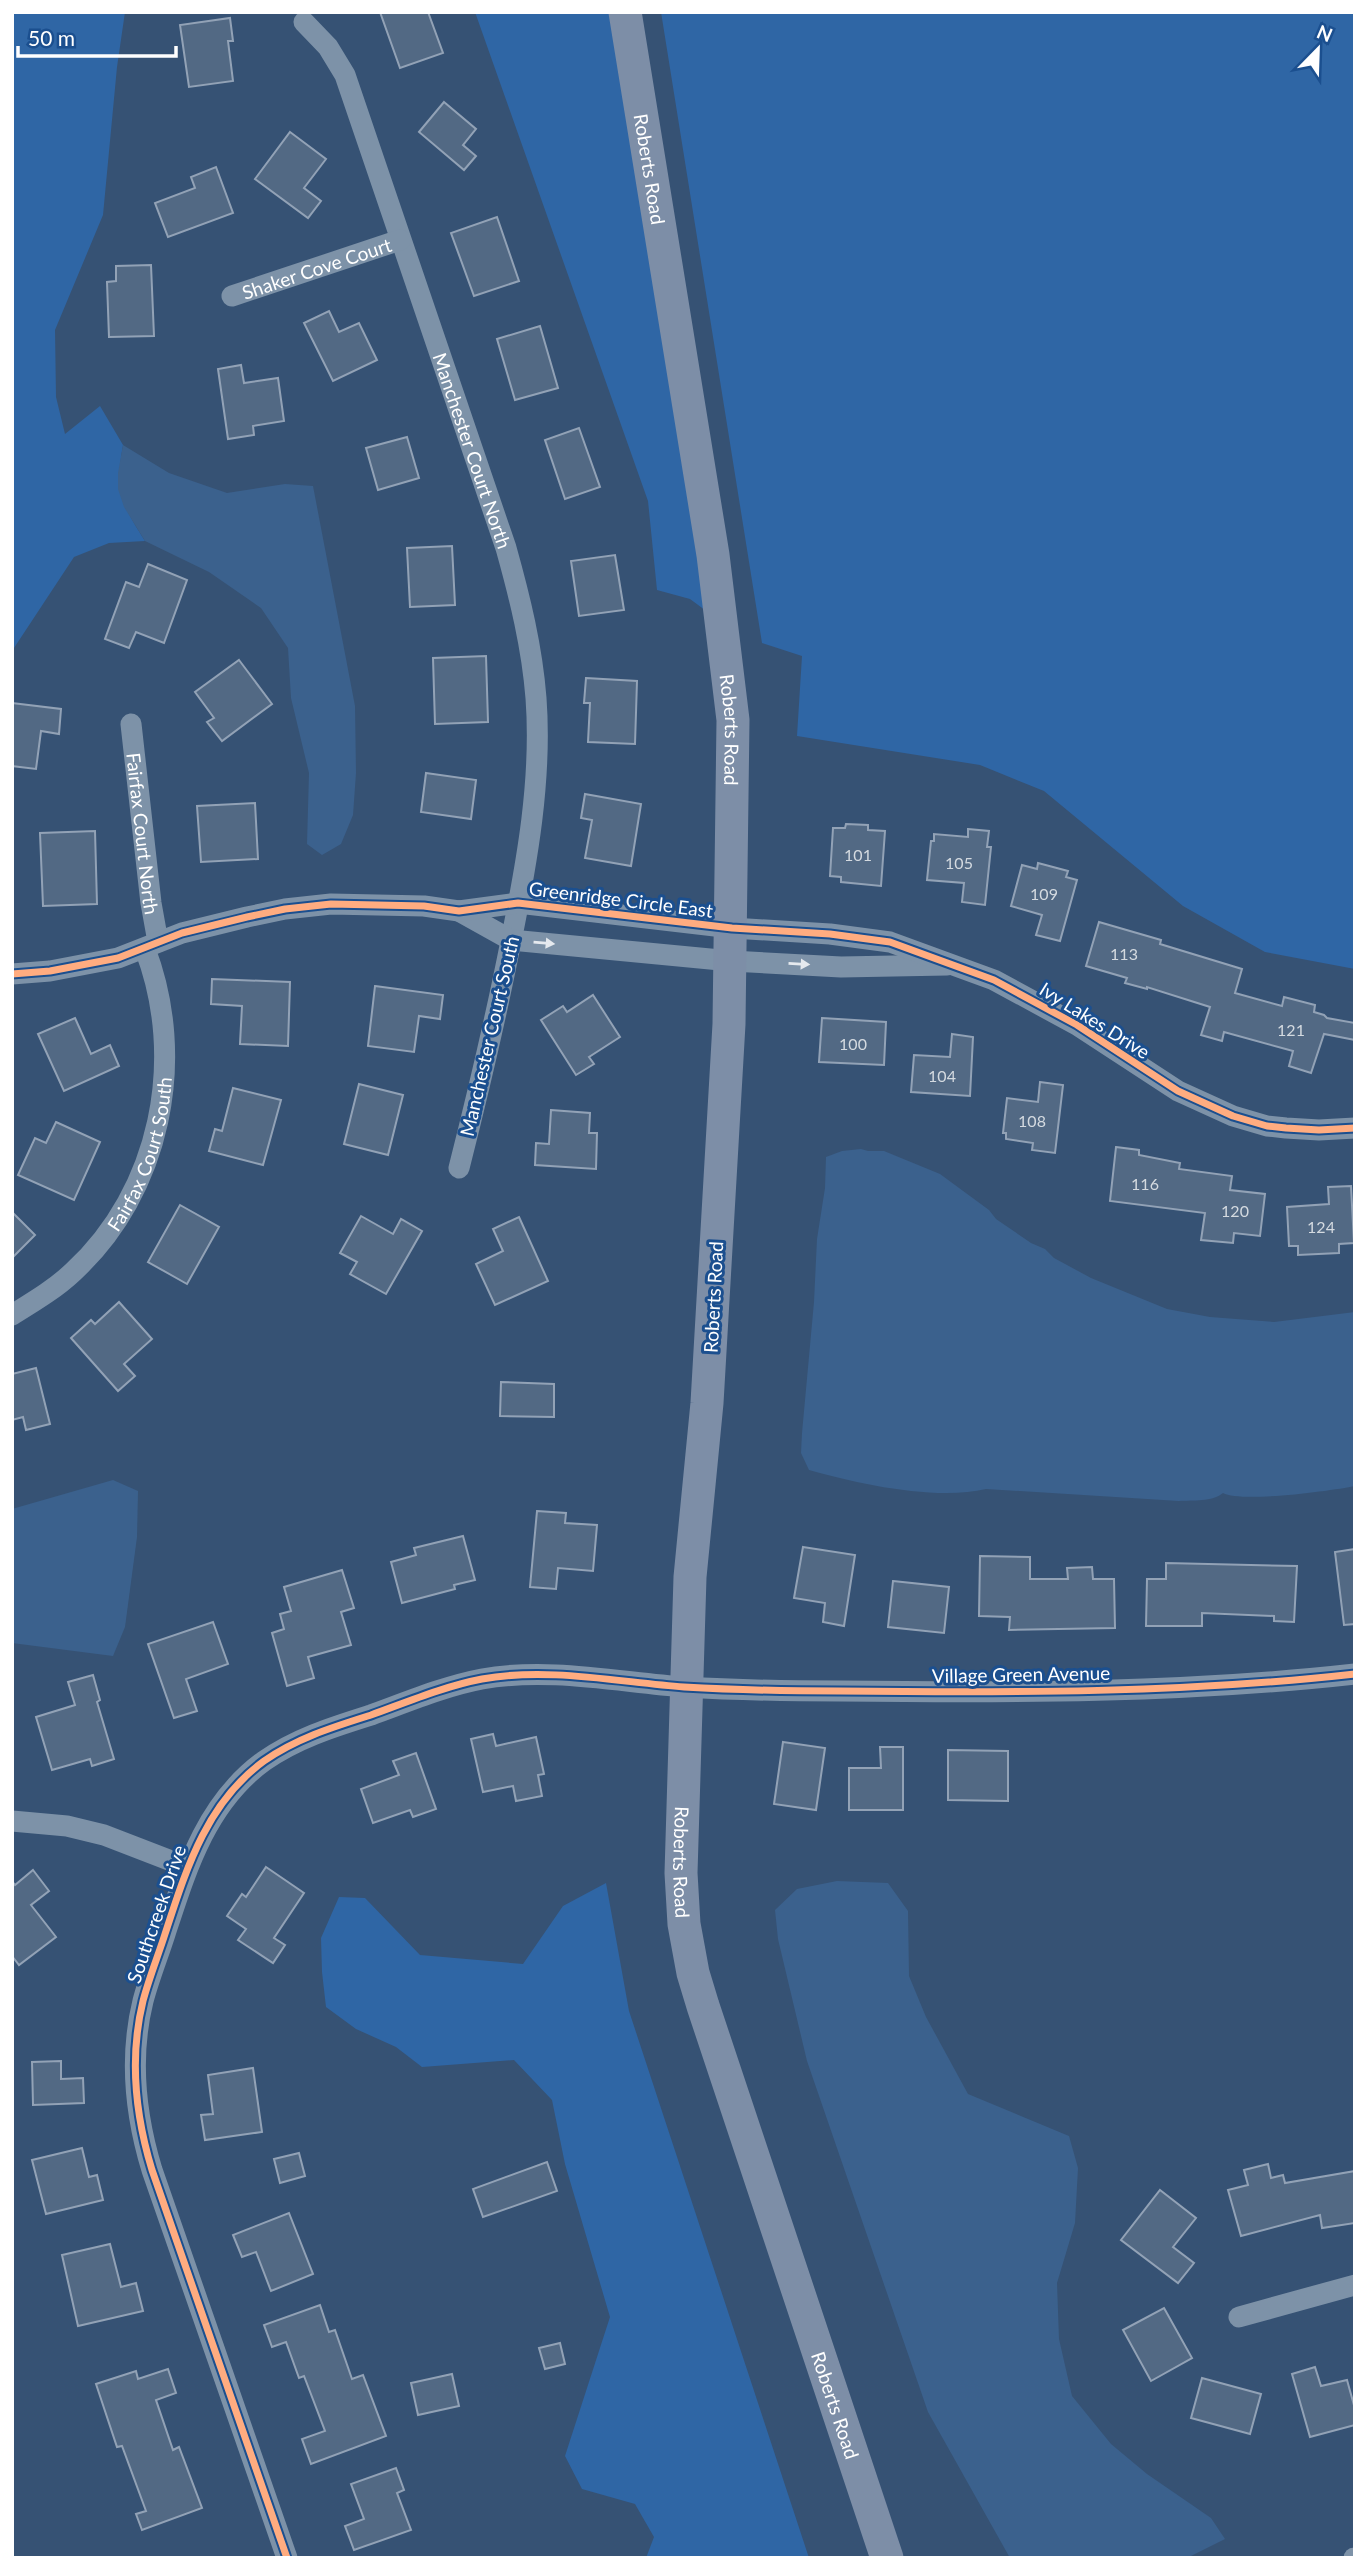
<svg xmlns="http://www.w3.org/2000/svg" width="1367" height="2570" font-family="Lato,sans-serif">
  <rect width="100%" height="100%" fill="#365274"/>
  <g fill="#2f66a5">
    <path d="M12 12H125L117 67 103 215 55 330 56 397 65 434 100 406 123 445C115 492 120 501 145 541L109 543 74 557 12 651Z"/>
    <polygon points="475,12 614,12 709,613 690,599 657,590 648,501"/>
    <polygon points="661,12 1355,12 1355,969 1265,952 1183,906 1044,791 980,765 797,736 802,656 762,643"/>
    <polygon points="606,1883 629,2011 809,2558 646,2558 654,2537 635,2504 582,2489 565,2456 610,2317 565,2164 552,2100 514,2060 422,2067 396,2047 356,2029 326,2007 322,1972 321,1938 339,1897 365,1898 420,1955 523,1964 563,1906"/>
  </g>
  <g fill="#3b618d">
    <polygon points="123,445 169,473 227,493 285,484 313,486 355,706 356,773 353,815 341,844 322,855 307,844 309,773 291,698 288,648 261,608 209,572 145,541 124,507 118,489 118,473"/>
    <path d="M861 1149 868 1151H884L940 1174 989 1210 996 1219 1031 1243 1045 1249 1054 1258 1091 1278 1167 1309 1210 1317 1274 1322 1355 1312V1486C1331 1491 1241 1503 1223 1493 1212 1502 1193 1500 1179 1501L986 1489C937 1501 858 1484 809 1470L801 1453 802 1433 814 1302 817 1239 825 1188 826 1157 842 1151Z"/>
    <polygon points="113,1480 138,1491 137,1537 125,1627 113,1656 12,1643 12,1509"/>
    <polygon points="837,1881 888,1883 908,1911 909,1976 926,2017 968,2094 1069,2136 1078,2168 1075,2223 1057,2283 1059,2339 1072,2396 1111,2444 1147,2474 1211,2518 1225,2539 1187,2558 1010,2558 928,2412 807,2061 778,1939 775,1910 797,1889"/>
  </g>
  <g fill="#526984" stroke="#92a2b6" stroke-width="2">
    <polygon points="380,12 428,12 443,53 400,68"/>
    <polygon points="230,18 233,41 228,41 233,81 189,87 180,25"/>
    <polygon points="444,102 476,129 463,145 476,156 464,170 419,132"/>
    <polygon points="290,132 326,159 304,188 321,201 308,218 255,179"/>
    <polygon points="216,167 233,213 168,237 155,203 195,188 191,177"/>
    <polygon points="497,217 519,281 474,296 451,233"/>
    <polygon points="151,265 154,336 109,337 107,282 116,281 116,266"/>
    <polygon points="329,311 339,332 359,323 377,360 333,381 304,323"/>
    <polygon points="540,326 558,388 515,400 497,339"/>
    <polygon points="241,365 244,383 278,378 284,421 253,426 254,435 228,439 218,369"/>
    <polygon points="579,428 600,487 565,499 545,440"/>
    <polygon points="407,437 419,478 378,490 366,448"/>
    <polygon points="452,546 455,605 410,607 407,548"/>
    <polygon points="615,555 624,610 579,616 571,561"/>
    <polygon points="148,564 187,580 164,643 136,632 129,648 105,639 126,582 139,587"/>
    <polygon points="486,656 488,722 435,724 433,658"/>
    <polygon points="239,660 272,704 222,741 207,722 214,718 195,692"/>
    <polygon points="586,678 637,681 635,744 588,742 590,703 584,703"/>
    <polygon points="12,703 61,709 59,734 41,731 36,769 12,766"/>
    <polygon points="426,773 476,780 471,819 421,812"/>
    <polygon points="585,794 641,804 631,866 585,858 592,820 581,818"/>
    <polygon points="255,803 258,859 201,862 197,806"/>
    <polygon points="846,824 868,825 868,830 885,831 881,886 841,882 841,877 830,876 833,828 845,828"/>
    <polygon points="968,829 989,831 987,847 991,847 985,905 962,902 964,883 927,880 931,841 934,841 934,834 968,837"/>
    <polygon points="95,831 97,904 43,906 40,833"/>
    <polygon points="1038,863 1068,871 1066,877 1077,880 1060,941 1036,935 1042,915 1011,906 1022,865 1037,869"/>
    <polygon points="1099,922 1161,940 1160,944 1242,969 1235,993 1282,1006 1284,997 1315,1005 1314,1012 1324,1015 1327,1018 1355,1023 1355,1040 1324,1034 1311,1073 1289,1066 1293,1051 1224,1032 1222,1041 1201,1035 1210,1007 1147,987 1147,989 1125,983 1127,978 1086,966"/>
    <polygon points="212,979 290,982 288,1046 240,1044 242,1006 211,1004"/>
    <polygon points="375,986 443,995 440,1019 419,1016 414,1052 368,1046"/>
    <polygon points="593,995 620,1037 589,1057 594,1064 576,1075 541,1020 563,1006 567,1012"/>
    <polygon points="75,1018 91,1054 110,1045 119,1066 64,1091 38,1034"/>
    <polygon points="822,1018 886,1022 884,1065 819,1062"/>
    <polygon points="952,1034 973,1037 970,1096 911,1092 914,1055 950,1057"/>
    <polygon points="1040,1082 1063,1085 1055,1153 1032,1150 1033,1143 1006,1139 1006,1133 1003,1133 1007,1098 1038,1102"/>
    <polygon points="359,1084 403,1095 388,1155 344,1144"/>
    <polygon points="233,1088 281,1100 263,1165 209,1151 215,1129 222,1131"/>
    <polygon points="551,1110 590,1113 589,1133 597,1133 596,1169 535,1165 536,1143 549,1144"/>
    <polygon points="56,1122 100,1142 74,1200 18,1175 35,1138 46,1143"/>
    <polygon points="1116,1147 1139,1150 1139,1155 1180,1163 1179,1169 1232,1176 1230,1190 1265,1194 1260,1236 1234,1233 1233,1243 1201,1240 1205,1213 1110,1201"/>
    <polygon points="1351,1186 1354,1243 1339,1244 1339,1253 1298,1255 1298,1246 1289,1246 1287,1207 1329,1204 1328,1187"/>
    <polygon points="180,1205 219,1227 187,1284 148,1262"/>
    <polygon points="12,1212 35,1235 12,1258"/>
    <polygon points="361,1216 393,1234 401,1219 422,1231 386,1294 350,1274 357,1262 340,1253"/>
    <polygon points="519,1217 548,1281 495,1305 476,1264 503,1251 493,1229"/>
    <polygon points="119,1302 152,1339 124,1364 135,1376 118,1391 71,1338 91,1320 95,1324"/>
    <polygon points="36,1368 50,1424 26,1430 23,1417 12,1420 12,1374"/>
    <polygon points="501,1382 554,1384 554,1417 500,1416"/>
    <polygon points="537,1511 566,1513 565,1523 597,1525 593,1571 558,1568 556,1589 530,1587"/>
    <polygon points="463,1536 475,1580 454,1585 455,1589 402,1603 391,1562 416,1555 414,1548"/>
    <polygon points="803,1547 855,1555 844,1626 823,1622 825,1603 794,1598"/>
    <polygon points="1355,1549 1355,1624 1344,1625 1335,1552"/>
    <polygon points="980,1556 1030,1557 1030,1579 1068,1579 1067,1568 1092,1567 1093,1579 1114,1579 1115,1628 1009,1630 1010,1617 979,1616"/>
    <polygon points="1166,1563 1297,1566 1294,1622 1274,1621 1274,1616 1202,1613 1202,1626 1146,1626 1147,1579 1166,1579"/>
    <polygon points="342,1570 354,1608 341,1612 351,1645 308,1657 314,1678 287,1686 272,1633 284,1629 280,1614 291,1611 284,1587"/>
    <polygon points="893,1581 949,1587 944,1633 888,1627"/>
    <polygon points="213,1622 228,1664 186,1679 197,1711 174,1718 148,1644"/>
    <polygon points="93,1675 100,1700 97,1702 114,1759 92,1766 90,1759 52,1770 36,1717 75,1705 68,1682"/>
    <polygon points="493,1734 496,1746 536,1737 544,1774 538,1775 542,1796 516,1801 513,1786 483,1792 471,1739"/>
    <polygon points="783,1742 825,1748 816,1810 774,1804"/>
    <polygon points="880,1747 903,1747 903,1810 849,1810 849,1768 881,1768"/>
    <polygon points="948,1750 1008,1751 1008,1801 948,1800"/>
    <polygon points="416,1753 436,1809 413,1817 410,1810 373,1823 361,1789 399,1775 393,1761"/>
    <polygon points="266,1867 304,1893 274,1938 285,1945 273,1963 238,1940 246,1929 227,1916 242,1894 246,1897"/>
    <polygon points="33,1870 49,1891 31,1905 56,1937 19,1965 12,1956 12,1881 15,1885"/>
    <polygon points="61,2061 61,2079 83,2078 84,2103 33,2105 32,2062"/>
    <polygon points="253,2068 262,2132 205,2140 201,2115 213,2114 208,2075"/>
    <polygon points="82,2148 89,2177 97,2175 103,2200 46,2214 32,2160"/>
    <polygon points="299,2153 305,2176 280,2183 274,2159"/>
    <polygon points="547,2162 557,2191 483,2217 473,2189"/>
    <polygon points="1268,2164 1271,2178 1283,2175 1285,2183 1355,2171 1355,2223 1322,2228 1320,2215 1241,2236 1228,2190 1248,2185 1244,2170"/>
    <polygon points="1160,2190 1196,2218 1173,2247 1194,2263 1178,2283 1121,2240"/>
    <polygon points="289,2213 313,2274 271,2291 256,2252 242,2257 233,2235"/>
    <polygon points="110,2244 121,2287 136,2283 143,2311 78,2326 62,2255"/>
    <polygon points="320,2305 329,2332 335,2330 352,2379 363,2375 386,2436 311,2464 302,2439 325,2431 304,2376 299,2378 286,2342 272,2347 264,2325"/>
    <polygon points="1164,2308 1192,2358 1151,2381 1123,2330"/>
    <polygon points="560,2343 565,2364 545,2369 539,2348"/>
    <polygon points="1315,2367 1321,2386 1347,2380 1355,2409 1355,2425 1310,2437 1292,2374"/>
    <polygon points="168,2369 176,2393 156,2400 173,2450 179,2447 202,2508 142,2530 136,2514 146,2511 122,2446 117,2447 96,2384 136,2371 138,2379"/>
    <polygon points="452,2374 459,2406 418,2415 411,2383"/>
    <polygon points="1202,2378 1261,2394 1250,2434 1191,2418"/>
    <polygon points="396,2468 404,2490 397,2493 411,2530 354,2550 345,2526 364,2519 351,2484"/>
  </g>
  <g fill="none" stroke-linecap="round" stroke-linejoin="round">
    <g stroke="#7d92a8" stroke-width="21">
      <path id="s1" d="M304 22 328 47 345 75 506 548C520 598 532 647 536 698 542 779 527 862 511 941 496 1017 478 1093 459 1168"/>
      <path id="s2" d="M232 296 400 240"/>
      <path id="s3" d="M131 724 151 903 158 942"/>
      <polyline points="459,911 511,940 731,961 841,967 947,965"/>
      <polyline points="12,974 50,971 118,958 182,933 247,917 285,909 331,904 424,906 459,911 518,903 732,928 830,934 890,942 994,980 1077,1025 1178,1091 1233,1116 1267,1126 1286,1128 1319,1130 1355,1128"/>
      <path id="s4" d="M12 1315C33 1302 55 1289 73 1272 161 1191 187 1059 145 949"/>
      <polyline points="12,1821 67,1826 104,1835 187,1867"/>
      <polyline points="1239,2317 1355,2285"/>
      <path d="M287 2558 152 2170C135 2114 129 2058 143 2001 149 1978 158 1956 165 1934 186 1870 206 1803 264 1761 297 1738 333 1727 371 1715 407 1702 445 1686 482 1679 548 1667 618 1682 684 1687 736 1690 789 1691 840 1691 1011 1693 1185 1693 1355 1674"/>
      <polyline points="1354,2558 1355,2558"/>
    </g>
    <path stroke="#7d8ea7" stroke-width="33" id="s5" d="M625 12 713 555 733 720 729 1024 707 1403 690 1577 681 1873 684 1924 693 1973 703 2006 887 2558"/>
    <g stroke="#1b4f8f" stroke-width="11">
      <g id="cycleway">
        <polyline points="12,974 50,971 118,958 182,933 247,917 285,909 331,904 424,906 459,911 518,903 732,928 830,934 890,942 994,980 1077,1025 1178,1091 1233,1116 1267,1126 1286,1128 1319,1130 1355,1128"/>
        <path d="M287 2558 152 2170C135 2114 129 2058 143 2001 149 1978 158 1956 165 1934 186 1870 206 1803 264 1761 297 1738 333 1727 371 1715 407 1702 445 1686 482 1679 548 1667 618 1682 684 1687 736 1690 789 1691 840 1691 1011 1693 1185 1693 1355 1674"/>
      </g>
    </g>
    <use href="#cycleway" stroke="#ffac80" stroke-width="7"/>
  </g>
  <defs><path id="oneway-solid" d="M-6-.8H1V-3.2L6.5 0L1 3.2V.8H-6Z" transform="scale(1.75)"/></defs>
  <g fill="#e5e9ee">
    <use href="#oneway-solid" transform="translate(544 943) rotate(5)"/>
    <use href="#oneway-solid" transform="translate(799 964) rotate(3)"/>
  </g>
  <g text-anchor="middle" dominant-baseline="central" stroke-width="6" stroke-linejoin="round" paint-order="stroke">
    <g font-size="16" fill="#d4dae0">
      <text x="858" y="854">101</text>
      <text x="959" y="862">105</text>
      <text x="1044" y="893">109</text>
      <text x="1124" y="953">113</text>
      <text x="1291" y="1029">121</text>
      <text x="853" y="1043">100</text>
      <text x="942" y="1075">104</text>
      <text x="1032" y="1120">108</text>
      <text x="1145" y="1183">116</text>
      <text x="1235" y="1210">120</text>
      <text x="1321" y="1226">124</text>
    </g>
    <g font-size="19" fill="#fff" stroke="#1b4f8f">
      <text stroke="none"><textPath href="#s5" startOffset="159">Roberts Road</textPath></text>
      <text stroke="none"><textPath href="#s2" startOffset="89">Shaker Cove Court</textPath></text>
      <text stroke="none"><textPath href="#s1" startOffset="464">Manchester Court North</textPath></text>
      <text stroke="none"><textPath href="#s5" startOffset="726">Roberts Road</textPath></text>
      <text stroke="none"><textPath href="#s3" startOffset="110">Fairfax Court North</textPath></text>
      <text transform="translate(621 899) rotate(7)">Greenridge Circle East</text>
      <text transform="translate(1095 1020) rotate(32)">Ivy Lakes Drive</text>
      <text transform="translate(489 1036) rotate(-77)">Manchester Court South</text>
      <text stroke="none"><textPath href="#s4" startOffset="214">Fairfax Court South</textPath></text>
      <text transform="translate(713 1297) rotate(-87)">Roberts Road</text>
      <text transform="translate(1021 1674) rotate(-1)">Village Green Avenue</text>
      <text stroke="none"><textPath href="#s5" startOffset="1860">Roberts Road</textPath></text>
      <text transform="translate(156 1914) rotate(-71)">Southcreek Drive</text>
      <text stroke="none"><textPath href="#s5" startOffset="2427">Roberts Road</textPath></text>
    </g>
  </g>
  <rect width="1367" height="2570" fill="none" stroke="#ffffff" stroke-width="28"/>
  <g transform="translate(1318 49) rotate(23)" stroke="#1b4f8f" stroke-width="5" paint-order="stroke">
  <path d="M0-5L12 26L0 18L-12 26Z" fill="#ffffff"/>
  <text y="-10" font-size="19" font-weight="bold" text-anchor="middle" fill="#ffffff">N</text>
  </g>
  <path d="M18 46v10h158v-10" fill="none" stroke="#ffffff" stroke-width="3.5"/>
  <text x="28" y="46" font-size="21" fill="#ffffff" stroke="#1b4f8f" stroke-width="5" paint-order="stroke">50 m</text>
</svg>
